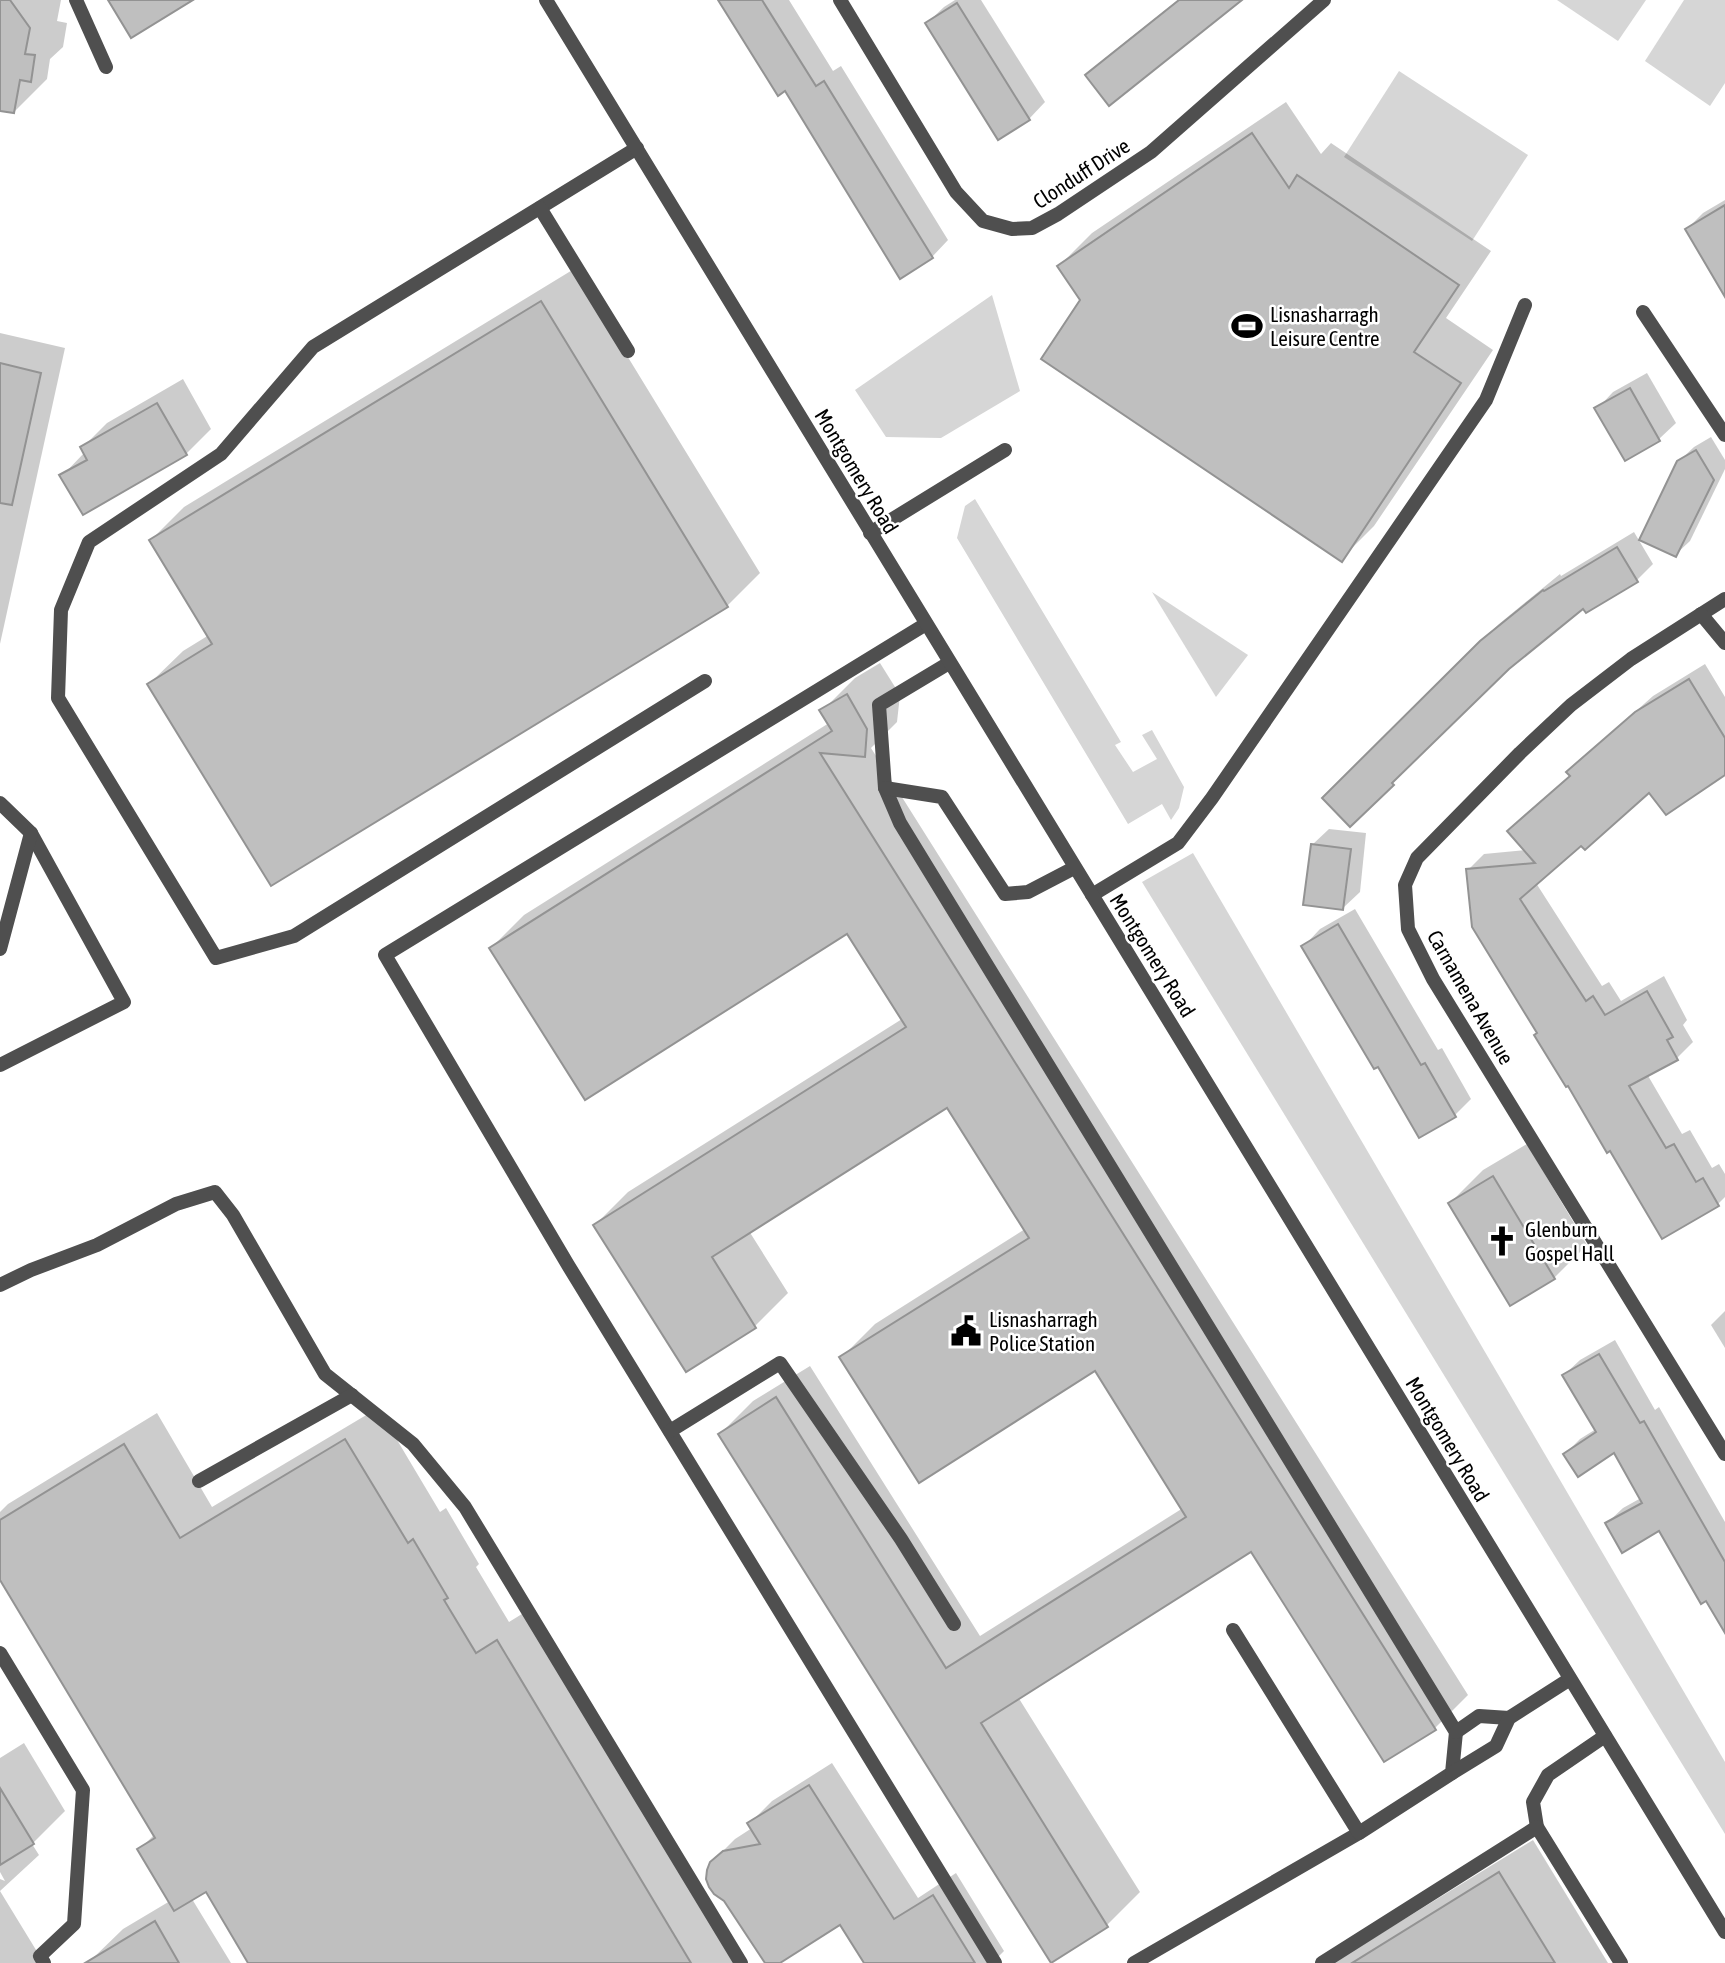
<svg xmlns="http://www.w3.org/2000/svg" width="1725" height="1963" font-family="'Asap Condensed',sans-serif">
  <rect width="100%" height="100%" fill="#fff"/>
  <g fill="#d6d6d6">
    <polygon points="1557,0 1646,0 1618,41"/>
    <polygon points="1684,0 1725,0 1725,83 1710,106 1645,61"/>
    <polygon points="1399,71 1528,155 1472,241 1344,157"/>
    <polygon points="992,295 1020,391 941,438 886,437 855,390"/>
    <polygon points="975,499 1121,742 1115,745 1133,772 1157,759 1142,735 1152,730 1184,787 1179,808 1171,820 1162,804 1128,824 957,538 965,506"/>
    <polygon points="1152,592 1248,655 1216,697"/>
    <polygon points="1193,853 1725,1762 1725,1834 1142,882"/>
  </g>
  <g fill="#0003">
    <polygon points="0,0 61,0 57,21 67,23 63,47 50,59 47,79 14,112 0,109"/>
    <polygon points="719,0 789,0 833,71 841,66 948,240 932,257 786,89"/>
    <polygon points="955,0 981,0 1045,102 1029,119 927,23 944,7"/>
    <polygon points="1178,0 1238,0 1087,76 1104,59"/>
    <polygon points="1286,102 1321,154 1331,143 1491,251 1446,318 1493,350 1374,526 1341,559 1059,266 1092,233"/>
    <polygon points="1725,200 1725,293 1687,229 1703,213"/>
    <polygon points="574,269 760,573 727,606 149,684 183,651 209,635 151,540 184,507"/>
    <polygon points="0,333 65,348 0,644"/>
    <polygon points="1647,373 1676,423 1659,439 1626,459 1597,409 1613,392"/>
    <polygon points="183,379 211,429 186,454 62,476 85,452 82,448 107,423"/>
    <polygon points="1711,437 1725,460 1725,469 1690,541 1675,555 1678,462 1694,447"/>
    <polygon points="1634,532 1653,564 1637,580 1583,606 1324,798 1499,624 1560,574 1561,576"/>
    <polygon points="880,663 900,695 897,722 871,748 1468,1695 1435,1728 1385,1760 1251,1550 1018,1697 1140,1892 1107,1925 1050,1961 720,1434 753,1401 810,1366 980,1636 1183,1508 1096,1369 842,1357 875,1324 1025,1229 947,1105 749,1231 788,1293 755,1326 686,1370 595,1225 628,1192 902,1019 848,932 491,948 524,915 829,723 822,711 855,678"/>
    <polygon points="1705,664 1725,697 1725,771 1650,790 1581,843 1536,883 1602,986 1609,982 1621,1001 1664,976 1687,1020 1683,1025 1693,1042 1677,1058 1647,1074 1682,1134 1690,1130 1712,1168 1719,1164 1725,1174 1725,1197 1717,1205 1611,1149 1539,1032 1468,870 1484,854 1526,850 1584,757 1653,696"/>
    <polygon points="1329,829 1366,833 1360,892 1343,908 1312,845"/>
    <polygon points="1355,909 1438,1050 1442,1048 1471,1099 1455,1115 1378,1064 1304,946 1320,929"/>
    <polygon points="1527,1144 1587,1245 1554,1278 1450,1203 1483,1170"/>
    <polygon points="1725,1311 1725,1348 1711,1325"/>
    <polygon points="1615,1340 1655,1410 1659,1407 1725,1522 1725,1630 1659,1528 1607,1523 1623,1508 1641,1498 1614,1451 1565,1454 1580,1439 1596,1429 1564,1375 1580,1360"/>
    <polygon points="378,1408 440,1512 446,1508 479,1564 476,1567 509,1622 530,1609 742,1963 250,1963 207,1890 192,1899 231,1963 91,1963 90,1961 123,1929 170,1901 139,1850 155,1834 0,1577 0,1512 8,1504 157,1413 212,1507"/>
    <polygon points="24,1743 65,1811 32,1844 39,1855 0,1891 44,1963 0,1963 0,1879 5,1881 0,1872 0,1758"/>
    <polygon points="832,1763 918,1898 956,1873 1004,1951 992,1963 866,1963 841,1923 777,1963 767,1963 711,1863 735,1839 752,1828 749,1824 772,1801"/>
    <polygon points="1533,1840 1608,1963 1333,1963"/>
  </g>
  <g fill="#bfbfbf" stroke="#939393" stroke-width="2">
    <polygon points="0,0 10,0 30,28 25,54 35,55 31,82 20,80 14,113 0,111"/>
    <polygon points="108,0 193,0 131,38"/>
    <polygon points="718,0 762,0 816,86 824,81 933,258 900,279 785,91 778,96"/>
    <polygon points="1179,0 1242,0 1109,106 1085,75"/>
    <polygon points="957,3 1030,120 998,140 925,23"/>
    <polygon points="1252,133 1289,188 1297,175 1459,285 1414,352 1461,383 1342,562 1041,359 1080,300 1057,266"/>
    <polygon points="1725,205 1725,297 1685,229"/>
    <polygon points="541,301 728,607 271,886 147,684 212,644 149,540"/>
    <polygon points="0,363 41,373 12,505 0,503"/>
    <polygon points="1630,388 1660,441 1625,461 1594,408"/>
    <polygon points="157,403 187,455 83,515 59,475 87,460 80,447"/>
    <polygon points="1696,450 1714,480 1676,557 1639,540 1677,461"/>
    <polygon points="1617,547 1638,582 1586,613 1583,609 1509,669 1392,783 1394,785 1350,827 1322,798 1480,641 1543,590 1544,591"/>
    <polygon points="1689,679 1725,738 1725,775 1666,815 1649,793 1585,850 1581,846 1520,899 1586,1001 1593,996 1605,1015 1647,991 1673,1037 1667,1040 1678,1060 1629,1086 1666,1148 1674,1144 1696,1182 1703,1178 1719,1206 1662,1239 1610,1151 1607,1153 1568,1086 1566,1087 1534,1035 1537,1033 1472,927 1466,869 1535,863 1507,831 1570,776 1566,772 1635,712"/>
    <polygon points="847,694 867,729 865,757 820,753 1436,1730 1384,1762 1251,1552 981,1723 1108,1927 1051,1963 718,1434 776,1397 946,1668 1186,1517 1095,1371 919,1483 839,1357 1029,1238 947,1108 712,1257 756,1328 686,1372 593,1225 906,1027 847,934 585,1100 489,948 832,731 819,710"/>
    <polygon points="1311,844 1351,849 1343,910 1303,905"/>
    <polygon points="1338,924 1421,1065 1425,1063 1456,1117 1419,1138 1378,1067 1374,1069 1301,946"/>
    <polygon points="1493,1176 1555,1279 1510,1306 1448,1203"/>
    <polygon points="1599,1354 1640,1423 1644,1421 1725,1562 1725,1633 1706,1601 1701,1604 1659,1531 1622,1553 1605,1523 1642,1503 1614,1453 1578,1477 1563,1454 1596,1432 1562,1375"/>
    <polygon points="345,1439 408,1543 413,1539 448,1598 444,1600 476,1653 497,1640 691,1963 248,1963 206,1892 174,1911 137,1849 155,1838 0,1580 0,1520 124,1444 180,1538"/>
    <polygon points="809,1785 894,1919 933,1895 975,1963 864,1963 840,1925 780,1963 765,1963 724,1901 714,1894 709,1887 706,1879 707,1870 710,1862 723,1851 760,1844 747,1823"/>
    <polygon points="0,1788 34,1844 0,1865"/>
    <polygon points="1499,1872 1555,1963 1352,1963"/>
    <polygon points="155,1921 179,1963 85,1963"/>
  </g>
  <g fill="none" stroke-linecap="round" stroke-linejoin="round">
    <g stroke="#4f4f4f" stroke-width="14">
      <polyline points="76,0 106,67"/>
      <polyline points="637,148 313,347 221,454 89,542 61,610 58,698 216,958 294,936 705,681"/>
      <polyline points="540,208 628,351"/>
      <polyline points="870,533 1005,450"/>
      <polyline points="926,624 385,955 568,1265 995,1963"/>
      <polyline points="949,663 879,705 885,788 900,823 1456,1732 1452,1773 1359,1833 1134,1963"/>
      <polyline points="885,788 942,797 1005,894 1028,892 1074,868"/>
      <polyline points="0,803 31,833 124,1002 0,1065"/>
      <polyline points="1092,895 1178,843 1212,798 1486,400 1525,305"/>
      <polyline points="0,949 31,833"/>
      <polyline points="0,1285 31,1270 97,1245 176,1204 215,1192 233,1215 325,1374 413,1444 465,1507 741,1963"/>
      <polyline points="670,1431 780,1363 901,1539 954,1624"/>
      <polyline points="199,1481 352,1395"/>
      <polyline points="1233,1630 1359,1833"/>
      <polyline points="0,1653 83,1790 74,1924 40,1956 44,1963"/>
      <polyline points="1456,1732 1479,1716 1509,1718"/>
      <polyline points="1605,1736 1548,1775 1533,1802 1537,1827 1621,1963"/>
      <polyline points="1452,1773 1496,1746 1509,1718 1570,1679"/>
      <polyline points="1322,1963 1537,1827"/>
    </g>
    <g stroke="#4f4f4f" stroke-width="14">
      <polyline points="840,0 956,192 983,221 1012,229 1032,228 1058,214 1151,152 1324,0"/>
      <polyline points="1643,312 1725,435"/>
      <polyline points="1725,599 1631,659 1571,705 1520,753 1417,858 1405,885 1408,929 1433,979 1725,1454"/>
      <polyline points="1701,614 1725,643"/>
    </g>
    <polyline stroke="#4f4f4f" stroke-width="14" points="546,0 1725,1932"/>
  </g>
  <defs>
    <g id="stadium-bare" transform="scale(2.415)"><path d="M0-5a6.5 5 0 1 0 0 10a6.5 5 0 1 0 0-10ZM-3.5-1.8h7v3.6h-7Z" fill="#000" stroke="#fff" stroke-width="2.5" paint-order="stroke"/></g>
    <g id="church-bare" transform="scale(2.415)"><path d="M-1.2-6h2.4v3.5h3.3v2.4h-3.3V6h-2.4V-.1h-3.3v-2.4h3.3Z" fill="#000" stroke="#fff" stroke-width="2.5" paint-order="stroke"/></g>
    <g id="civic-bare" transform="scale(2.415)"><path d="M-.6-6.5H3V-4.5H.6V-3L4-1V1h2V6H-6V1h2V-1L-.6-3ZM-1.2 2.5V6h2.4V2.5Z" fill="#000" stroke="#fff" stroke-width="2.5" paint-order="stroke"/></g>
  </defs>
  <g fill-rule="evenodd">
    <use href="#stadium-bare" x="1247" y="326"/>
    <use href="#church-bare" x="1502" y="1241"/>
    <use href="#civic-bare" x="966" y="1331"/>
  </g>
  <g text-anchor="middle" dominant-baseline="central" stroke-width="5" stroke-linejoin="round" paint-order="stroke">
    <g font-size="21" fill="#000" stroke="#fff">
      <text transform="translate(1081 173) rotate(-33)">Clonduff Drive</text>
      <text transform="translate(857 471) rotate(59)">Montgomery Road</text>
      <text transform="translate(1153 955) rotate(58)">Montgomery Road</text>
      <text transform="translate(1471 997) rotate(60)">Carnamena Avenue</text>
      <text transform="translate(1448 1439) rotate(59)">Montgomery Road</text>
    </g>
    <g font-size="21" fill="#000" stroke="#fff" text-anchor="start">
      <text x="1270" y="314">Lisnasharragh<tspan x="1270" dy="24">Leisure Centre</tspan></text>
      <text x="1525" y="1229">Glenburn<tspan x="1525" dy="24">Gospel Hall</tspan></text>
      <text x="989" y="1319">Lisnasharragh<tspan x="989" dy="24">Police Station</tspan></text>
    </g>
  </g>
</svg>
